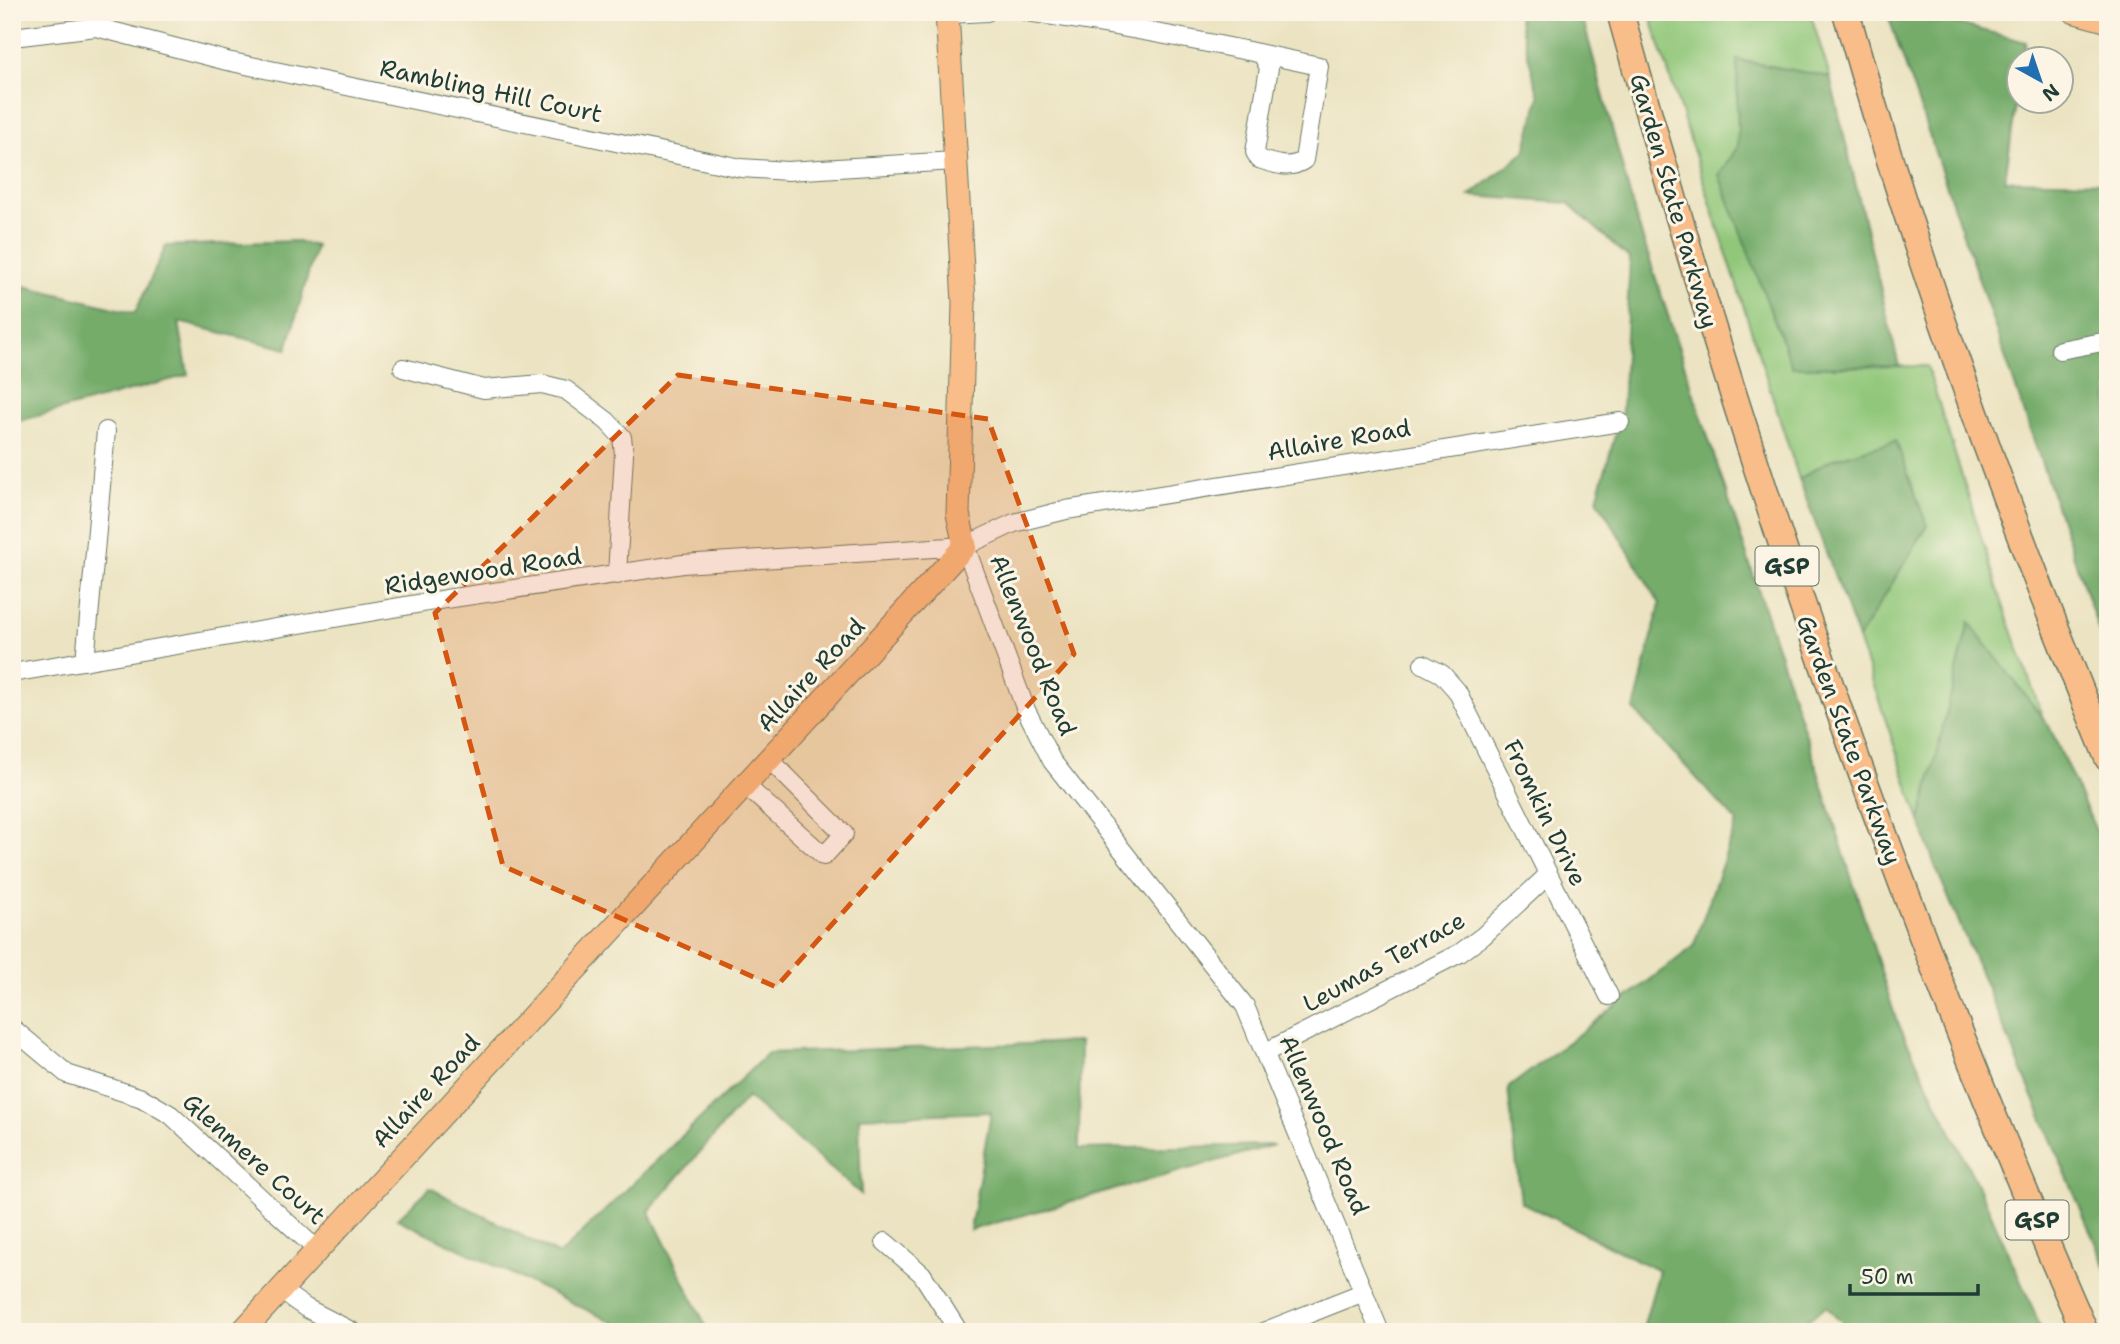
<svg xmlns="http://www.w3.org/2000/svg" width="2120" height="1344" font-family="'Shantell Sans',sans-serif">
  <rect width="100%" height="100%" fill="#fcf5e5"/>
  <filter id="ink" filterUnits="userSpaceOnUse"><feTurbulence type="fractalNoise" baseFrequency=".0143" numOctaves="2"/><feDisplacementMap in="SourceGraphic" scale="14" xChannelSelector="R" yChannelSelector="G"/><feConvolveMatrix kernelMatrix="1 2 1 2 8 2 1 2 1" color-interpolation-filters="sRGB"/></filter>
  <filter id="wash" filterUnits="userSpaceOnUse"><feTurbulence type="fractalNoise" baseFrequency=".00686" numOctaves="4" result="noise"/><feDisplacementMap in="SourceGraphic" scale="28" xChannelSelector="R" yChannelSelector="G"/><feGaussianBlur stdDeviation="1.57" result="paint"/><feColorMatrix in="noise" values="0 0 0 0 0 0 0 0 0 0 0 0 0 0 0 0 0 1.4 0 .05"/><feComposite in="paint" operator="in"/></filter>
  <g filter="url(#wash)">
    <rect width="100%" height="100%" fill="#ebe3c1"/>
    <polygon fill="#91c77a" stroke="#588257" stroke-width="2" points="1649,12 1810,12 1830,77 1737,60 1738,146 1792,367 1927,366 2002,602 2043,718 1969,623 1920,821 1858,639 1927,526 1830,460 1799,479"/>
    <g fill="#74ac6a" stroke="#4a744f" stroke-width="2">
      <polygon points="1517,12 1581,12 1636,218 1821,781 1896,1019 1988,1207 2043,1332 1852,1332 1826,1306 1792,1332 1642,1332 1659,1271 1521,1202 1508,1088 1693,947 1737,822 1634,710 1660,604 1597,499 1622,411 1630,259 1568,203 1470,196 1525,152 1539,97"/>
      <polygon points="1887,12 1914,12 2026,42 2023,59 2018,60 2018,90 2005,180 2108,182 2108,657"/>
      <polygon points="1737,60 1830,77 1899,366 1792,367 1719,175 1738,146"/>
      <polygon points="295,241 316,246 287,349 179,322 188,375 12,423 12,283 135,313 166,246"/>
      <polygon points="1896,441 1927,526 1858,639 1799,479 1830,460"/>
      <polygon points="1969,622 2049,726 2108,857 2108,1273 1935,866 1920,821"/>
      <polygon points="1080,1042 1079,1149 1274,1145 970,1230 991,1112 859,1117 861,1194 747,1097 649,1211 709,1332 633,1332 397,1219 430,1188 559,1255 768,1053"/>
    </g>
  </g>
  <g filter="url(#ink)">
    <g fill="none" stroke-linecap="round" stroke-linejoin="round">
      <g stroke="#667765" stroke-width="20">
        <g id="minor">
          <path d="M1027 12C1125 26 1223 45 1319 66L1304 160C1290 170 1274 164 1259 159L1255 152 1269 68 1262 54"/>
          <polyline points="947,14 987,12"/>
          <polyline points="21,36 96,27 227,61 741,168 787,171 955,161"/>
          <polyline points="2060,350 2108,341"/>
          <polyline points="403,368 484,389 542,384 566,390 607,421 622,437 624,454 617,575"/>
          <polyline points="965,546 1026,710 1052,761 1245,1006 1380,1332"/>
          <polyline points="85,661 106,431"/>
          <polyline points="1423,664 1442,674 1457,691 1609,996"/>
          <polyline points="12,673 446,599 683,564 965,546 1014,523 1066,510 1620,422"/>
          <polyline points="745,785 824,856 844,834 769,759"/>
          <polyline points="12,1028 67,1074 142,1098 171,1115 316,1249"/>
          <polyline points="1266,1052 1460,953 1483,936 1548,875"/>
          <polyline points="885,1242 922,1274 959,1332"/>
          <polyline points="280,1290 306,1308 353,1332"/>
          <polyline points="1263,1332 1364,1292"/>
        </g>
      </g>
      <g stroke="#667765" stroke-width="25">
        <g id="major">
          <polyline points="2075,12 2108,21"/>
          <polyline points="242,1332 965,546 958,514 964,303 947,12"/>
        </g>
      </g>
      <g stroke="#667765" stroke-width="29">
        <g id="highway">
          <path d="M1620 12C1745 463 1896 904 2085 1332"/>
          <path d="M1846 12C1917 265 2008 515 2108 758"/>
        </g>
      </g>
      <use href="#minor" stroke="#fff" stroke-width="18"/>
      <use href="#major" stroke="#f8bd88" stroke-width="23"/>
      <use href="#highway" stroke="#f8bd88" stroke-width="26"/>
    </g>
  </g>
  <path fill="#d45610" fill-opacity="0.2" stroke="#d45610" stroke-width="5" stroke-dasharray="14 9" stroke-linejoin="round" d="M678 375 988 419 1074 654 776 987 503 866 435 613Z"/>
  <g text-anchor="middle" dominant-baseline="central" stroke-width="6" stroke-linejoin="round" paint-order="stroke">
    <g fill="#fcf5e5" stroke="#617469" stroke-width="2">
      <rect x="1755.5" y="546.5" width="63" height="39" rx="5"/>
      <rect x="2005.5" y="1200.5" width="63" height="39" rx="5"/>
    </g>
    <g font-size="23" font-weight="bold" fill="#1f3d34">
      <text x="1787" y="566">GSP</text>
      <text x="2037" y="1220">GSP</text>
    </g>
    <g font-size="24" fill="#1f3d34" stroke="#fcf5e5">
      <text transform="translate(491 91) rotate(12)">Rambling Hill Court</text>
      <text transform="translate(1674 201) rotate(74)">Garden State Parkway</text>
      <text transform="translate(1339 440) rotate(-10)">Allaire Road</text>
      <text transform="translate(483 571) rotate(-9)">Ridgewood Road</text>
      <text transform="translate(1033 645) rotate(68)">Allenwood Road</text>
      <text transform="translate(811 675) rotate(-47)">Allaire Road</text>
      <text transform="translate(1849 740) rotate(70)">Garden State Parkway</text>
      <text transform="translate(1545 813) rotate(64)">Fromkin Drive</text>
      <text transform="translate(1384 962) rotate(-29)">Leumas Terrace</text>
      <text transform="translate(426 1091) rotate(-47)">Allaire Road</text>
      <text transform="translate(1324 1125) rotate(67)">Allenwood Road</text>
      <text transform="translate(254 1159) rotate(42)">Glenmere Court</text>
    </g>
  </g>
  <rect width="2120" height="1344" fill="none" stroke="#fcf5e5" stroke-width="42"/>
  <g transform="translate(2040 80) rotate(140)"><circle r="33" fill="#fcf5e5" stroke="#a4ab9e" stroke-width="2"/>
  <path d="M0-5L12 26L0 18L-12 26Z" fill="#1f6fb2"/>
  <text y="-10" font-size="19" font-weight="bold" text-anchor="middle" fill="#1f3d34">N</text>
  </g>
  <path d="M1850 1284v10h128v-10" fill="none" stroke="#1f3d34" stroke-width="3.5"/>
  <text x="1861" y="1284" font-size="21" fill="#1f3d34" stroke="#fcf5e5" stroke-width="5" paint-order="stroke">50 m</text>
</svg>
